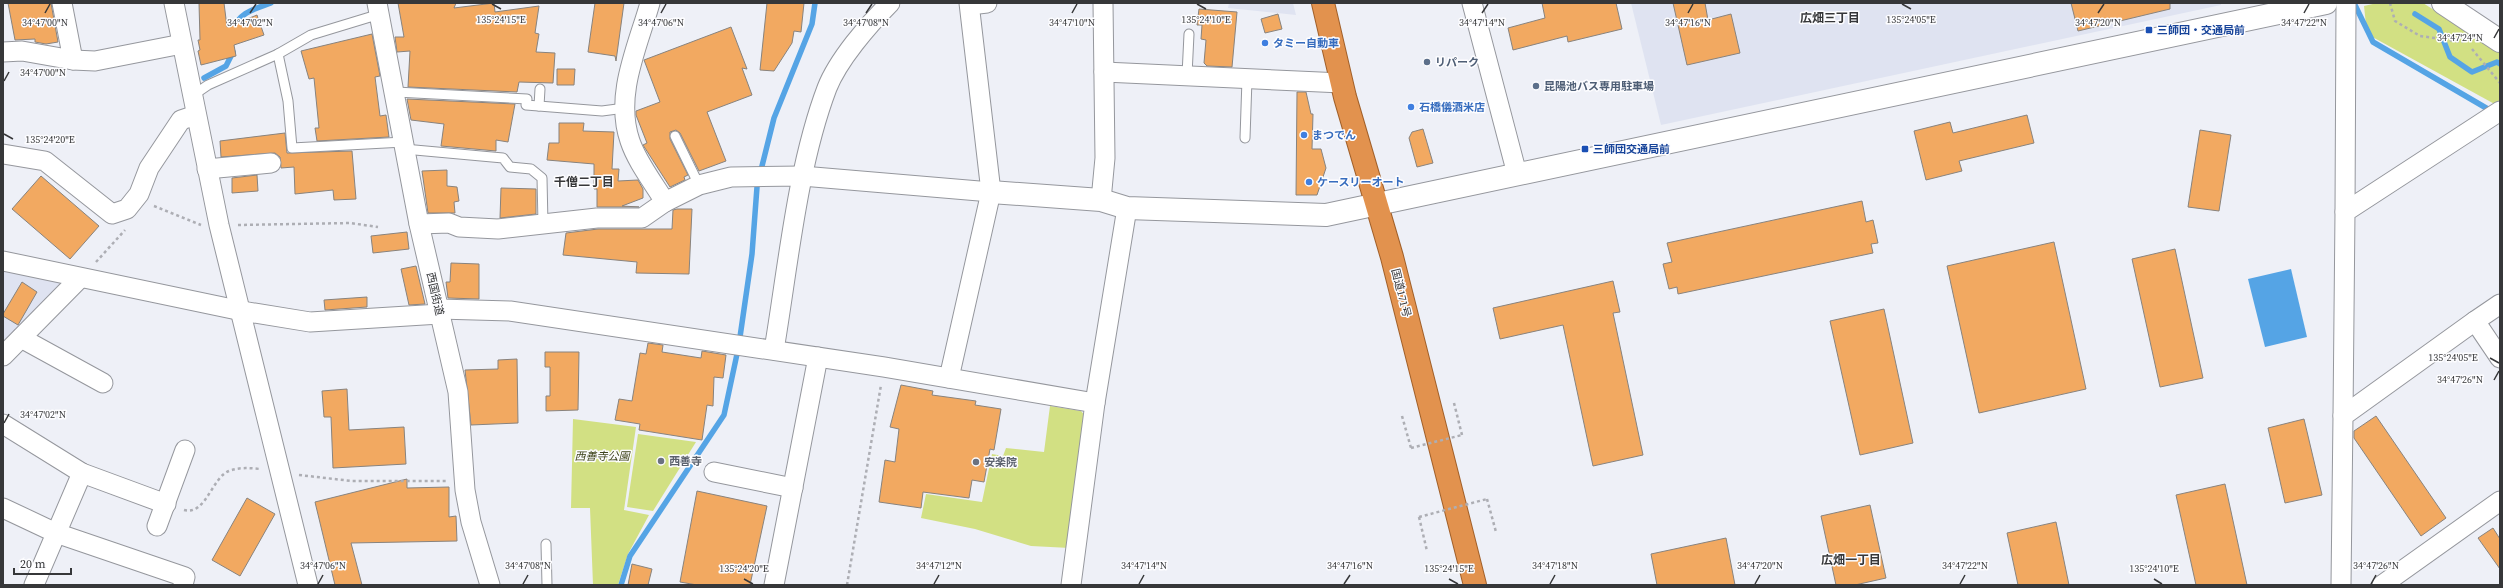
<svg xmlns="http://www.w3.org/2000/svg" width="2503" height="588" font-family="'Source Serif 4','Noto Sans JP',serif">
  <rect width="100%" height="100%" fill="#eef0f7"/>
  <g fill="#dfe3f1">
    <polygon points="1229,3 1293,3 1296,15 1228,8"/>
    <polygon points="1631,3 2221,3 2221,5 1661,125"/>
    <polygon points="3,269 65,282 3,345"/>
  </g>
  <g fill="#d2e083">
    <polygon points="2377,3 2423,3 2500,52 2500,107 2367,34 2364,6"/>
    <polygon points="1050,406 1081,411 1087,418 1070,548 1031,546 975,529 921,518 926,494 982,502 992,454 1003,456 1006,448 1044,452"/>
    <polygon points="573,419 636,427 624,510 649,515 628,554 618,585 593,585 590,508 571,508"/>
    <polygon points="638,434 696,442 653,511 627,507"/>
  </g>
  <polygon fill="#55a4e5" points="2291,269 2307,337 2265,347 2248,279"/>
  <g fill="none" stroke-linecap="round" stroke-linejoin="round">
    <g stroke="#55a4e5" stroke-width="5.5">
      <polyline points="2354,3 2373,42 2493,112"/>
      <polyline points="2415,14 2439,29 2450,57 2472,72 2497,62 2500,64"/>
      <path d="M233 30C239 12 255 9 271 3"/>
      <polyline points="204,78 226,66 233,52"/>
      <polyline points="761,170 774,118 812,24 815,3"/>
      <polyline points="740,337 752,254 757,187"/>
      <polyline points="621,585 630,556 724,415 737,354"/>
    </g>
  </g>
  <g fill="#f2a961" stroke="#88837e">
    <polygon points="8,3 51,3 58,42 46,44 35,42 35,39 15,40"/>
    <polygon points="199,3 224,3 227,27 257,15 264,35 234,45 236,56 201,65 198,51 200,50 198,40 200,40"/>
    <polygon points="398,3 456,3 454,8 494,3 495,12 539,6 535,33 539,34 536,52 555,53 553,83 519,82 517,92 408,87 410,51 397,52 395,37 404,37"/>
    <polygon points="595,3 624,3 616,61 615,56 588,52"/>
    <polygon points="767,3 804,3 801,32 794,31 792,43 774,71 760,70"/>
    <polygon points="1542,3 1616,3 1622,29 1568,42 1567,36 1513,50 1508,28 1545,18"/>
    <polygon points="1673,3 1705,3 1708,20 1731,14 1740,53 1687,65"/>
    <polygon points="2071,3 2170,3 2170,9 2078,31"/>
    <polygon points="1199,9 1237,12 1232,67 1207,66 1204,63 1206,40 1201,39 1202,25 1197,25"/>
    <polygon points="1278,14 1282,29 1265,33 1261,19"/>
    <polygon points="731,27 747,69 742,68 752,95 707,112 726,161 699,171 680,133 676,130 670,132 670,139 688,175 684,177 685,180 670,187 643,145 647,143 636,115 636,111 660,102 644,60"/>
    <polygon points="372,34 380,76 375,77 380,116 386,115 389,137 317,141 315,128 319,128 314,78 309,79 301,51"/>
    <polygon points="557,69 575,69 574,85 557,85"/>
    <polygon points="1297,92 1306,92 1311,114 1313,114 1312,149 1321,149 1326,168 1317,195 1296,195"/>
    <polygon points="407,99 515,104 508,142 496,140 496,151 441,146 444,124 411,120"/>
    <polygon points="2027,115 2034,143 1959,161 1962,171 1926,180 1914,131 1950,122 1953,133"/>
    <polygon points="559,123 584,123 583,131 614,132 612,169 619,169 618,181 638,180 643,189 643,198 622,206 639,207 597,207 597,189 594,189 594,164 547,160 549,143 559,143"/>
    <polygon points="1423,129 1433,163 1417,167 1409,138 1412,132"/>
    <polygon points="2200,130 2231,135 2219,211 2188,207"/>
    <polygon points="285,133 287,153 352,151 356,199 334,200 333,190 295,194 294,167 281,168 280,157 275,153 221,157 220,141"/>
    <polygon points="447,170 447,186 457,187 459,201 454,202 455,213 428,213 422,171"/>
    <polygon points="257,175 258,191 232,193 232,178"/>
    <polygon points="41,176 99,226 70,259 12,209"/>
    <polygon points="501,188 536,189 536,214 500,218"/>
    <polygon points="1862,201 1866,222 1873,220 1878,243 1871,244 1873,253 1678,294 1677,287 1669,289 1663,264 1672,262 1667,243"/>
    <polygon points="677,209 692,209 689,274 636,273 637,262 563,255 566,233 598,229 672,229 673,210"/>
    <polygon points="407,232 409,249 373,253 371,236"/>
    <polygon points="2054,242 2086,389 1979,413 1947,266"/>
    <polygon points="2175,249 2203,378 2160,387 2132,259"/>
    <polygon points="451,263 479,264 479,299 448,298 446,282 450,282"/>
    <polygon points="416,266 425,304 409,305 401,269"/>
    <polygon points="1613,281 1620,312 1613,313 1643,455 1593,466 1563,325 1500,339 1493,308"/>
    <polygon points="22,282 37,292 18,325 3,316 3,314"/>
    <polygon points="367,297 367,307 325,310 324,300"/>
    <polygon points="1884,309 1913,443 1860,455 1830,321"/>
    <polygon points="648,343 663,345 662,352 701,358 702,351 726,355 723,378 714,377 713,406 707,405 702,440 639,430 640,424 615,420 619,399 632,401 640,353 646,354"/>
    <polygon points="545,352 579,352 578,410 546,411 546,396 550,396 550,367 545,367"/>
    <polygon points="517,359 518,423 471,425 465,370 498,369 498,360"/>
    <polygon points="901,385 933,391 932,395 976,401 975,405 1001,409 994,450 990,449 984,482 972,480 969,498 923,492 921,508 879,502 885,460 895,462 899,429 890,427"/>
    <polygon points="347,389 349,430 404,427 406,464 333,468 331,417 324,417 322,391"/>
    <polygon points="2376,416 2446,518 2421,536 2354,438 2354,431"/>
    <polygon points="2304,419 2322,495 2285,503 2268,428"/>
    <polygon points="407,479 407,488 449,487 449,517 456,516 457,541 351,543 362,585 335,585 315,502"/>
    <polygon points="2225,484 2247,585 2196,585 2176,495"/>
    <polygon points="697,491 767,506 750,585 697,585 680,582"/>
    <polygon points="247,498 275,514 240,576 212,560"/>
    <polygon points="1870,505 1886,578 1855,585 1836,585 1821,516"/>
    <polygon points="2056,522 2069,585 2018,585 2007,533"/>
    <polygon points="2493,528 2500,539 2500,569 2478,538"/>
    <polygon points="1726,538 1735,585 1657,585 1651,554"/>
    <polygon points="632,564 652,569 648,585 628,585"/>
  </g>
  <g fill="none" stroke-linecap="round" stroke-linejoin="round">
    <g stroke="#95979d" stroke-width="11">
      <g id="service">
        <polyline points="278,54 288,101 292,148 404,142"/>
        <polyline points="1187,75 1189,34"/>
        <polyline points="396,92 527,99 526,105 602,111 625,108"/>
        <polyline points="192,96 208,85 278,54 311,35 380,14"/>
        <polyline points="539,106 540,89"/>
        <polyline points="675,136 699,185"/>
        <polyline points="1245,138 1247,79"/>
        <polyline points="404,149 503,158 510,167 531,169 542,178 543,224"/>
        <polyline points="546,544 547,585"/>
      </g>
    </g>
    <g stroke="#95979d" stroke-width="21">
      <g id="minor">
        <polyline points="174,3 219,225 308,585"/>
        <polyline points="377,3 419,224 458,392 465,490 471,522 490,585"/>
        <path d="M650 3C638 46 614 95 630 141 637 162 653 182 665 202"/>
        <polyline points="1472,3 1517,174"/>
        <polyline points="970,5 987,3"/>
        <polyline points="3,52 22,51 73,60 62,3"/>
        <polyline points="73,60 95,61 182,44"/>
        <polyline points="1104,72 1342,83"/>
        <polyline points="3,154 45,161 112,214 127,209 139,194 149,168 181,120 196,115"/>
        <polyline points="207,169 271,163"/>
        <polyline points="1101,200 1105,158 1103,3"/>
        <polyline points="2345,212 2346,3"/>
        <polyline points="419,224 449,223 459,227 498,229 597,218 642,218 665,202 699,185 731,177 802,176 991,192"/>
        <polyline points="3,261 242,311 310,322 440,314"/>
        <polyline points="439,309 510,311 884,367 1095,403"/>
        <polyline points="2475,321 2500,304"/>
        <polyline points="21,338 103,383"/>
        <path d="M774 350C788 267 797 167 827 88 838 60 868 25 890 3"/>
        <polyline points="3,356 80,278"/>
        <polyline points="949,378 991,192 969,3"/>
        <polyline points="2343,416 2345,212 2500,111"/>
        <polyline points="3,424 82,473 166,504"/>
        <polyline points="714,472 793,488"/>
        <polyline points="3,508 56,533 185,577 183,585"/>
        <polyline points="157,526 185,450"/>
        <polyline points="34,585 82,473"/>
        <polyline points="774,585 818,357"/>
        <polyline points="1071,585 1095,403 1127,208"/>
        <polyline points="2341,585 2343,416 2475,321 2500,358"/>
        <polyline points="2382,585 2500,501"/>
      </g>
    </g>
    <g stroke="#95979d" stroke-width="24">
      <g id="tertiary">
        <polyline points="2443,3 2500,41"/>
        <polyline points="991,192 1101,200 1127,208 1326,215 2326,3"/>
      </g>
    </g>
    <g stroke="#a1602a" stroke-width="24">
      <polyline id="trunk" points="1323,3 1345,97 1392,257 1475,585"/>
    </g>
    <g stroke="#adaeb4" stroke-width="2.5" stroke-dasharray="3 3" stroke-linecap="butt">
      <polyline points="2390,3 2395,21 2420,36 2463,42"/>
      <polyline points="2472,49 2500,83"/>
      <polyline points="154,206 201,225"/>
      <polyline points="238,225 350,223 378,227"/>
      <polyline points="96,262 125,230"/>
      <polyline points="1454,403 1462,435"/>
      <polyline points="1402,416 1411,448"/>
      <polyline points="299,475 352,481 446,481"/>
      <polyline points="1487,499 1496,532"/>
      <path d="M184 510C206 516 212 477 229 471 239 467 249 468 260 469"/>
      <polyline points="1419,517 1427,551"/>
      <polyline points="847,585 881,385"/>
    </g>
    <use href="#service" stroke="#fff" stroke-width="9"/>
    <use href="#minor" stroke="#fff" stroke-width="19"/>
    <use href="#tertiary" stroke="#fff" stroke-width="22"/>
    <use href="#trunk" stroke="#e2924e" stroke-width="22"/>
    <g stroke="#adaeb4" stroke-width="2.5" stroke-dasharray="3 3" stroke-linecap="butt">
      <polyline points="1411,448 1462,435"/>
      <polyline points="1419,517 1487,499"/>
    </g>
  </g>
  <path fill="none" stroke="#363739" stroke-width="1.5" d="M492 4 501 9M1197 4 1206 9M1902 4 1911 9M45 13 50 4M250 13 256 4M661 13 666 4M866 13 872 4M1072 13 1077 4M1482 13 1488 4M1688 13 1693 4M2098 13 2104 4M2304 13 2309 4M2494 38 2499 29M4 81 9 72M4 134 13 139M2490 358 2499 363M2494 380 2499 371M4 423 9 414M744 579 753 584M1449 579 1458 584M2154 579 2162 584M318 584 323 575M523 584 528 575M934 584 939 575M1139 584 1144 575M1344 584 1350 575M1550 584 1555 575M1755 584 1760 575M1960 584 1965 575M2371 584 2376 575"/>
  <g fill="#1a4fb4" stroke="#fdfdff" stroke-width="1.5">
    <rect x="2145" y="26" width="8" height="8" rx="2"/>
    <rect x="1581" y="145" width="8" height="8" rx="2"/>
  </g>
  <g fill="#3f7fe0" stroke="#fdfdff" stroke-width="1.5">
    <circle cx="1265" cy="43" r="4"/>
    <circle cx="1411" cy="107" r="4"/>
    <circle cx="1304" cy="135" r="4"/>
    <circle cx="1309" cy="182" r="4"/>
  </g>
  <g fill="#5c6f8a" stroke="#fdfdff" stroke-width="1.5">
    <circle cx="1427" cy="62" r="4"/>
    <circle cx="1536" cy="86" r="4"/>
  </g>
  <g fill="#6b7280" stroke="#fdfdff" stroke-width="1.5">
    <circle cx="661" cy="461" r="4"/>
    <circle cx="976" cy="462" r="4"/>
  </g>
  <g text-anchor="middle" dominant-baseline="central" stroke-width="3" stroke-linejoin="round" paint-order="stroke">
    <g font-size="11" font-weight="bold" fill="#164399" stroke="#fdfdff" text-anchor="start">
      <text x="2157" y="30">三師団・交通局前</text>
      <text x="1593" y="149">三師団交通局前</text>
    </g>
    <g font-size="11" font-weight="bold" fill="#366cbe" stroke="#fdfdff" text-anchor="start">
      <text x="1273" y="43">タミー自動車</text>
      <text x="1419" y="107">石橋儀酒米店</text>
      <text x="1312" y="135">まつでん</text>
      <text x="1317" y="182">ケースリーオート</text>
    </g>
    <g font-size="11" font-weight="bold" fill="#4e5e75" stroke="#fdfdff" text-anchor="start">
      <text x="1435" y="62">リパーク</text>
      <text x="1544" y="86">昆陽池バス専用駐車場</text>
    </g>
    <g font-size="11" fill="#363739" stroke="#fdfdff">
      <text transform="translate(1401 293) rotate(76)">国道171号</text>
      <text transform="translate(435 294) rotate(77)">西国街道</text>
    </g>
    <g font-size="11" font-style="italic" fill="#40461d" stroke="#fdfdff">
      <text x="602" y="456">西善寺公園</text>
    </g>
    <g font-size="11" font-weight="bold" fill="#5b616d" stroke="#fdfdff" text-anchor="start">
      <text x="669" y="461">西善寺</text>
      <text x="984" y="462">安楽院</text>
    </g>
    <g font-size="12" font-weight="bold" fill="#363739" stroke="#fdfdff">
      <text x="1830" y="18">広畑三丁目</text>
      <text x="584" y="182">千僧二丁目</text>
      <text x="1851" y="560">広畑一丁目</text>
    </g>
  </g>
  <g font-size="10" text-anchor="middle" fill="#363739" stroke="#fdfdff" stroke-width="3" stroke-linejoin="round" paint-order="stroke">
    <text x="501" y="23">135°24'15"E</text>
    <text x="1206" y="23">135°24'10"E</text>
    <text x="1911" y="23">135°24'05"E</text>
    <text x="250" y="26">34°47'02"N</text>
    <text x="661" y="26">34°47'06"N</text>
    <text x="866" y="26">34°47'08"N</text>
    <text x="1072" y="26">34°47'10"N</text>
    <text x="1482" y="26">34°47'14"N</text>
    <text x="1688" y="26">34°47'16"N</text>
    <text x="2098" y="26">34°47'20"N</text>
    <text x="45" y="26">34°47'00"N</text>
    <text x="2304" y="26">34°47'22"N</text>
    <text x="2460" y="41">34°47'24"N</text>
    <text x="43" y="76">34°47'00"N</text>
    <text x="50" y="143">135°24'20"E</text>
    <text x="2453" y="361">135°24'05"E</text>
    <text x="2460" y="383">34°47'26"N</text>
    <text x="43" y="418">34°47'02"N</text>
    <text x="323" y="569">34°47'06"N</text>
    <text x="528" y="569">34°47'08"N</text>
    <text x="939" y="569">34°47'12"N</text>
    <text x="1144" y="569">34°47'14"N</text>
    <text x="1350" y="569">34°47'16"N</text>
    <text x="1555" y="569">34°47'18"N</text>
    <text x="1760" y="569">34°47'20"N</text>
    <text x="1965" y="569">34°47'22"N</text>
    <text x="2376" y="569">34°47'26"N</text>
    <text x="744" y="572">135°24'20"E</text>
    <text x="1449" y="572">135°24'15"E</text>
    <text x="2154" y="572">135°24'10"E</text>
  </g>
  <rect width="2503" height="588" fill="none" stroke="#363739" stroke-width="8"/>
  <path d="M14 568v6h57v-6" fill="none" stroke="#363739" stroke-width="2"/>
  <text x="20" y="568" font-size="12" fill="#363739" stroke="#fdfdff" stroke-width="3" paint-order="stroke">20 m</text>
</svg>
